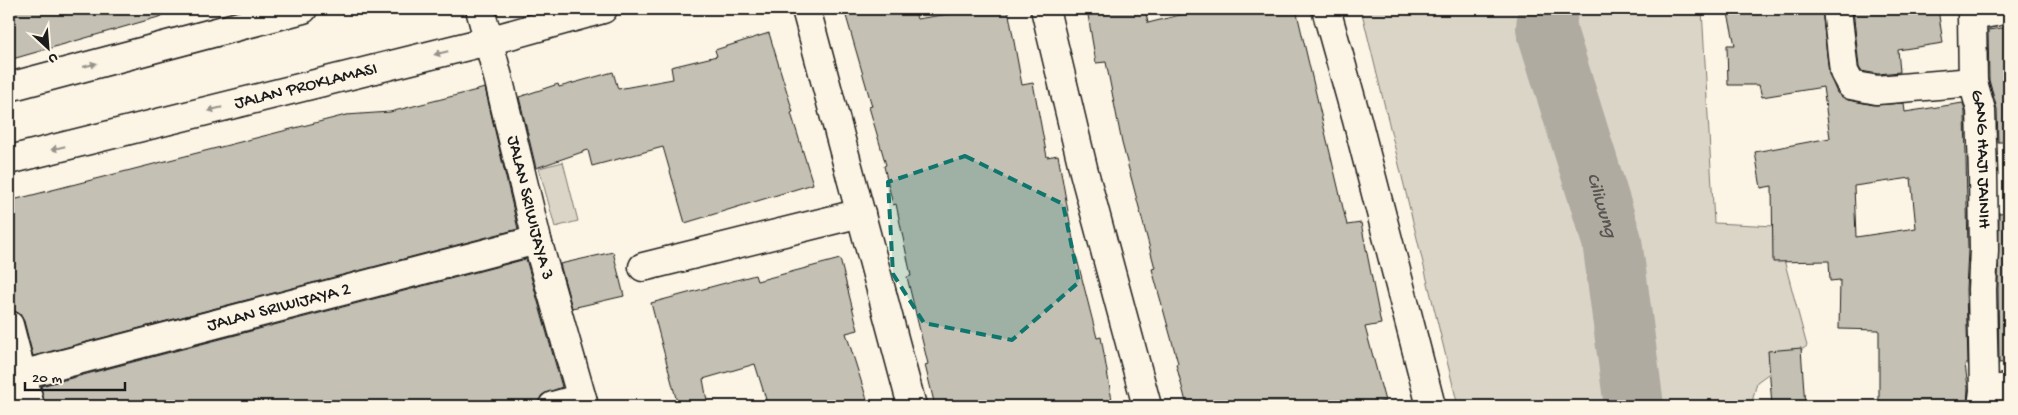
<svg xmlns="http://www.w3.org/2000/svg" width="2018" height="415" font-family="'Gochi Hand',sans-serif">
  <rect width="100%" height="100%" fill="#fcf5e5"/>
  <filter id="ink" filterUnits="userSpaceOnUse"><feTurbulence type="fractalNoise" baseFrequency=".02" numOctaves="2"/><feDisplacementMap in="SourceGraphic" scale="10" xChannelSelector="R" yChannelSelector="G"/><feConvolveMatrix kernelMatrix="1 2 1 2 8 2 1 2 1" color-interpolation-filters="sRGB"/></filter>
  <g filter="url(#ink)">
    <g fill="#dbd5c8" stroke="#7c7872">
      <polygon points="1361,9 1702,9 1714,223 1775,226 1807,346 1757,382 1751,406 1458,406"/>
      <polygon points="563,162 578,221 555,227 539,168"/>
    </g>
    <g fill="none" stroke-linecap="round" stroke-linejoin="round">
      <path stroke="#b0aba1" stroke-width="60" id="s1" d="M1548 9 1546 28 1612 241 1634 406"/>
    </g>
    <g fill="#c4c0b3" stroke="#1c1c1c" fill-rule="evenodd">
      <polygon points="9,9 161,9 162,16 9,60"/>
      <polygon points="844,9 914,9 917,19 980,9 1008,9 1022,85 1033,83 1047,157 1058,155 1075,251 1097,338 1101,337 1113,406 935,406 925,365 928,364 907,277 911,276 896,204 893,205 884,166 886,165 869,107 872,106"/>
      <polygon points="1087,9 1145,9 1148,23 1204,9 1296,9 1347,225 1361,223 1381,324 1365,327 1385,401 1365,406 1187,406 1176,364 1178,363 1152,269 1155,268 1122,143 1106,62 1096,63"/>
      <path d="M1727 9H1822L1829 74 1837 93 1848 100 1874 105 1904 103 1905 112 1963 103 1965 112 1968 250 1966 289 1968 364H1965L1968 387 1967 406H1879V330L1839 329 1840 280 1830 281 1829 261 1773 262 1772 186 1761 188 1755 152 1830 138 1823 87 1762 97 1759 85H1728L1727 45H1735ZM1911 178 1916 228 1856 237 1854 186Z"/>
      <polygon points="1853,9 1938,9 1943,43 1898,50 1900,72 1878,74 1861,71 1859,67"/>
      <polygon points="2009,27 2009,142 1998,142 1997,109 1989,80 1988,30"/>
      <polygon points="769,33 793,112 791,113 813,184 685,223 663,147 592,166 588,150 536,168 519,97 558,84 559,87 613,72 618,89 673,79 671,67 717,56 715,50"/>
      <polygon points="485,88 518,229 33,356 24,321 20,314 13,310 9,291 9,201 346,115 390,112"/>
      <polygon points="2009,212 2009,362 1999,363 1998,289 1999,213"/>
      <polygon points="613,252 624,296 572,308 560,264"/>
      <polygon points="526,259 562,387 542,395 538,402 538,406 45,406 41,386"/>
      <polygon points="840,259 858,330 846,333 869,406 768,406 755,364 703,379 708,406 678,406 651,303 755,275 757,281"/>
      <polygon points="1801,348 1805,406 1772,406 1768,351"/>
    </g>
    <g fill="none" stroke-linecap="round" stroke-linejoin="round">
      <g stroke="#1c1c1c" stroke-width="31">
        <g id="minor">
          <path id="s2" d="M480 9 499 81 537 240 584 406"/>
          <polyline points="806,9 912,406"/>
          <polyline points="1045,9 1084,172 1147,406"/>
          <polyline points="1326,9 1357,120 1431,406"/>
          <path id="s3" d="M1837 9 1844 72 1851 85 1877 90 1973 82 1981 110 1983 174 1984 250 1982 289 1984 391 1982 406"/>
          <polyline points="1973,82 1972,16 1995,12 1995,9"/>
          <polyline points="9,87 303,9"/>
          <path id="s4" d="M9 160 488 41 603 9"/>
          <polyline points="643,267 861,213"/>
          <polyline points="9,325 30,406"/>
          <path id="s5" d="M9 378 537 240"/>
          <polyline points="1984,391 2009,388"/>
          <polyline points="553,406 582,398"/>
        </g>
      </g>
      <use href="#minor" stroke="#fcf5e5" stroke-width="28"/>
    </g>
    <defs><path id="oneway-solid" d="M-6-.8H1V-3.2L6.5 0L1 3.2V.8H-6Z" transform="scale(1.25)"/></defs>
    <g fill="#97938b">
      <use href="#oneway-solid" transform="translate(441 53) rotate(166)"/>
      <use href="#oneway-solid" transform="translate(90 65) rotate(-15)"/>
      <use href="#oneway-solid" transform="translate(215 109) rotate(166)"/>
      <use href="#oneway-solid" transform="translate(58 148) rotate(166)"/>
    </g>
  </g>
  <path fill="#0f766e" fill-opacity="0.2" stroke="#0f766e" stroke-width="4" stroke-dasharray="10 6" stroke-linejoin="round" d="M965 156 1063 204 1079 282 1012 340 924 323 893 274 888 182Z"/>
  <g text-anchor="middle" dominant-baseline="central" stroke-width="5" stroke-linejoin="round" paint-order="stroke">
    <g font-size="18" fill="#1c1c1c" stroke="#fcf5e5">
      <text stroke="none"><textPath href="#s4" startOffset="306">JALAN PROKLAMASI</textPath></text>
      <text stroke="none"><textPath href="#s3" startOffset="279">GANG HAJI JAINIH</textPath></text>
      <text stroke="none"><textPath href="#s2" startOffset="205">JALAN SRIWIJAYA 3</textPath></text>
      <text stroke="none"><textPath href="#s5" startOffset="279">JALAN SRIWIJAYA 2</textPath></text>
    </g>
    <g font-size="19" font-style="italic" fill="#575551" stroke="#fcf5e5">
      <text stroke="none"><textPath href="#s1" startOffset="205">Ciliwung</textPath></text>
    </g>
  </g>
  <rect width="2018" height="415" fill="none" stroke="#fcf5e5" stroke-width="30"/>
  <rect x="15" y="15" width="1988" height="385" fill="none" stroke="#1c1c1c" stroke-width="2" filter="url(#ink)"/>
  <g transform="translate(48 48) rotate(154)" stroke="#fcf5e5" stroke-width="4" paint-order="stroke">
  <path d="M0-4L9 19L0 12L-9 19Z" fill="#1c1c1c"/>
  <text y="-8" font-size="14" font-weight="bold" text-anchor="middle" fill="#1c1c1c">U</text>
  </g>
  <path d="M25 382v8h100v-8" fill="none" stroke="#1c1c1c" stroke-width="2.5"/>
  <text x="32" y="382" font-size="15" fill="#1c1c1c" stroke="#fcf5e5" stroke-width="4" paint-order="stroke">20 m</text>
</svg>
